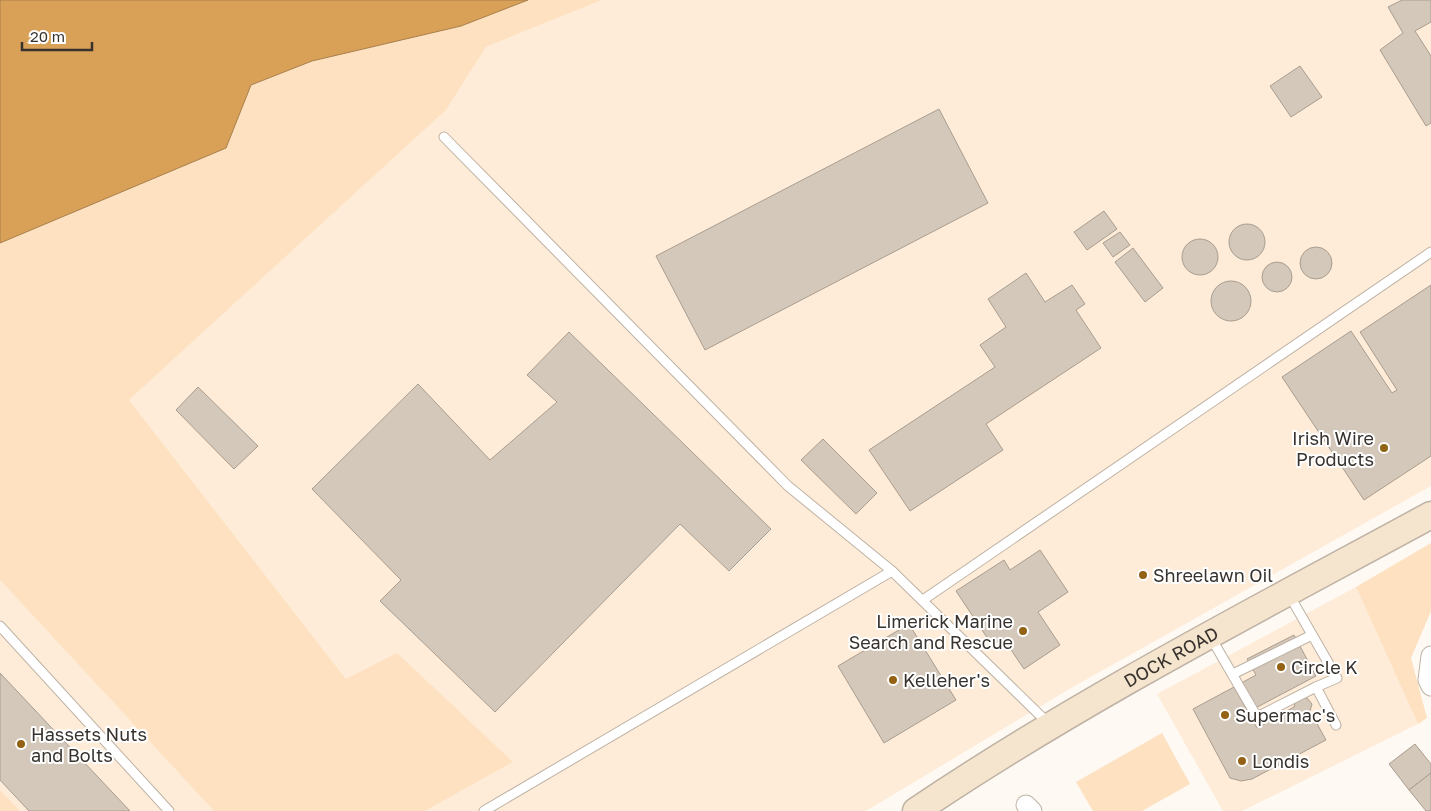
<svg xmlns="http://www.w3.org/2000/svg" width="1431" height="811" font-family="'Golos Text',sans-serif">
  <rect width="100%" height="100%" fill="#fef9f3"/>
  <g fill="#feecd8">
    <polygon points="602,0 1431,0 1431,486 1071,688 866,811 425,811 513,762 346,679 129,400 446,110 486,47"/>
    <polygon points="0,580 214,811 20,811 0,790"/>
    <polygon points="1356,587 1418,724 1242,811 1223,811 1157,694"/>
  </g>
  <g fill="#fde1c0">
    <polygon points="528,0 602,0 486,47 446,110 129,400 346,679 397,653 513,762 425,811 214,811 0,580 0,243 226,148 251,85 312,61 461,26"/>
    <polygon points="1431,543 1431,611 1411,658 1427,718 1418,724 1356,587"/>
    <polygon points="1162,733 1190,784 1142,811 1093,811 1076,782"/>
    <polygon points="0,790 20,811 0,811"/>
  </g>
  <polygon fill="#d9a058" stroke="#a87f4b" points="0,0 528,0 461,26 312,61 251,85 226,148 0,243"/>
  <g fill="#d4c8ba" stroke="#a89d8f">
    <polygon points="1402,0 1431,0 1431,22 1415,31 1431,56 1431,123 1426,126 1380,50 1403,33 1388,7"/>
    <polygon points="1300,66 1322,97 1291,117 1270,86"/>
    <polygon points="939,109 988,203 705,350 656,256"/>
    <polygon points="1104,211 1117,229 1087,250 1074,232"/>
    <circle cx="1247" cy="242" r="18"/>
    <polygon points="1120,232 1130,245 1113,257 1103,243"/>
    <circle cx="1200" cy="257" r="18"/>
    <circle cx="1316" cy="263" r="16"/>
    <polygon points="1133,248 1163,288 1145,302 1115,262"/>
    <circle cx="1277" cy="277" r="15"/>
    <polygon points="1026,273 1045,302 1072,285 1085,304 1076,310 1101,348 986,424 1003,450 910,511 869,450 995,367 980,345 1006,327 988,299"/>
    <circle cx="1231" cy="301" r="20"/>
    <polygon points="1431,285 1431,456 1364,500 1282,377 1351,331 1392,393 1397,390 1360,332"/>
    <polygon points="569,332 771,529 729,571 680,524 495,712 380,601 401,580 312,489 418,384 490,460 557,402 527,375"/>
    <polygon points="198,387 258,446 234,469 176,410"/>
    <polygon points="823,439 877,493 856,514 801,460"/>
    <polygon points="1040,550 1068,592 1038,612 1060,645 1024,669 1003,638 992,645 956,591 1004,560 1010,570"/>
    <polygon points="909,624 956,700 884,743 838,666"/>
    <polygon points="1294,635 1316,676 1248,712 1234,687 1256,675 1247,659"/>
    <polygon points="0,673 130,811 29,811 0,780"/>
    <polygon points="1234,687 1257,728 1294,707 1296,700 1301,697 1307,698 1312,704 1310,711 1326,740 1252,779 1241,781 1230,778 1193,709"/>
    <polygon points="1415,744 1431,764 1431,773 1409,790 1389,764"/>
    <polygon points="1431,773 1431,811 1426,811 1409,790"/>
  </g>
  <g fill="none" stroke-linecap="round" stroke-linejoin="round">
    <g stroke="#beb2a4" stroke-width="11">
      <g id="lane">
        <polyline points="444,137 788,486 892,571 1049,724"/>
        <polyline points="1288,593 1337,678 1316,687 1336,725"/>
        <polyline points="923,600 1431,252"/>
        <polyline points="0,626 169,811"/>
        <polyline points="1210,636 1257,717 1316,687"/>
        <polyline points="1233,674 1312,635"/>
        <polyline points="484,811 892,571"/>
      </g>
    </g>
    <g stroke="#beb2a4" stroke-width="21">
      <g id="street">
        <polyline points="1431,656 1428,680 1431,686"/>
        <polyline points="1026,805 1032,811"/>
      </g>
    </g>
    <g stroke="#beb2a4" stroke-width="29">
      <g id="secondary">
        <path id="s1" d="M916 811C1079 701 1258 609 1431 515"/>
      </g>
    </g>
    <use href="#lane" stroke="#fff" stroke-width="9"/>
    <use href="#street" stroke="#fff" stroke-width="19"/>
    <use href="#secondary" stroke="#f5e4ce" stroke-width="26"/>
  </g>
  <g fill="#946214" stroke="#fff" stroke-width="2">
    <circle cx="1384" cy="448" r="5"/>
    <circle cx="1143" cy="575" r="5"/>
    <circle cx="1023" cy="631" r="5"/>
    <circle cx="1281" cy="667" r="5"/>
    <circle cx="893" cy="680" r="5"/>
    <circle cx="1225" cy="715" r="5"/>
    <circle cx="21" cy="744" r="5"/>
    <circle cx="1242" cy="761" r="5"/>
  </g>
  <g text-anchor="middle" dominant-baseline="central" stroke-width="4" stroke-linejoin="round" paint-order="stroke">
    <g font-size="18" fill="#37322d" stroke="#fff" text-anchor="start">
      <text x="1374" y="438" text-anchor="end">Irish Wire<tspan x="1374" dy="21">Products</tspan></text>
      <text x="1153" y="575">Shreelawn Oil</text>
      <text x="1013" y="621" text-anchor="end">Limerick Marine<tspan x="1013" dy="21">Search and Rescue</tspan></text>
      <text x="1291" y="667">Circle K</text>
      <text x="903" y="680">Kelleher's</text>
      <text x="1235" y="715">Supermac's</text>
      <text x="31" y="734">Hassets Nuts<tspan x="31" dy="21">and Bolts</tspan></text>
      <text x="1252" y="761">Londis</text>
    </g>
    <g font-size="18" fill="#37322d" stroke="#fff">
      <text stroke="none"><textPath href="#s1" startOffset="298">DOCK ROAD</textPath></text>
    </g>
  </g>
  <path d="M22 42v8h70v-8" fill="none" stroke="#37322d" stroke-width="2.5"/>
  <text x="30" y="42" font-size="15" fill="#37322d" stroke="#ffffff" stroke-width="4" paint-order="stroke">20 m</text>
</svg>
